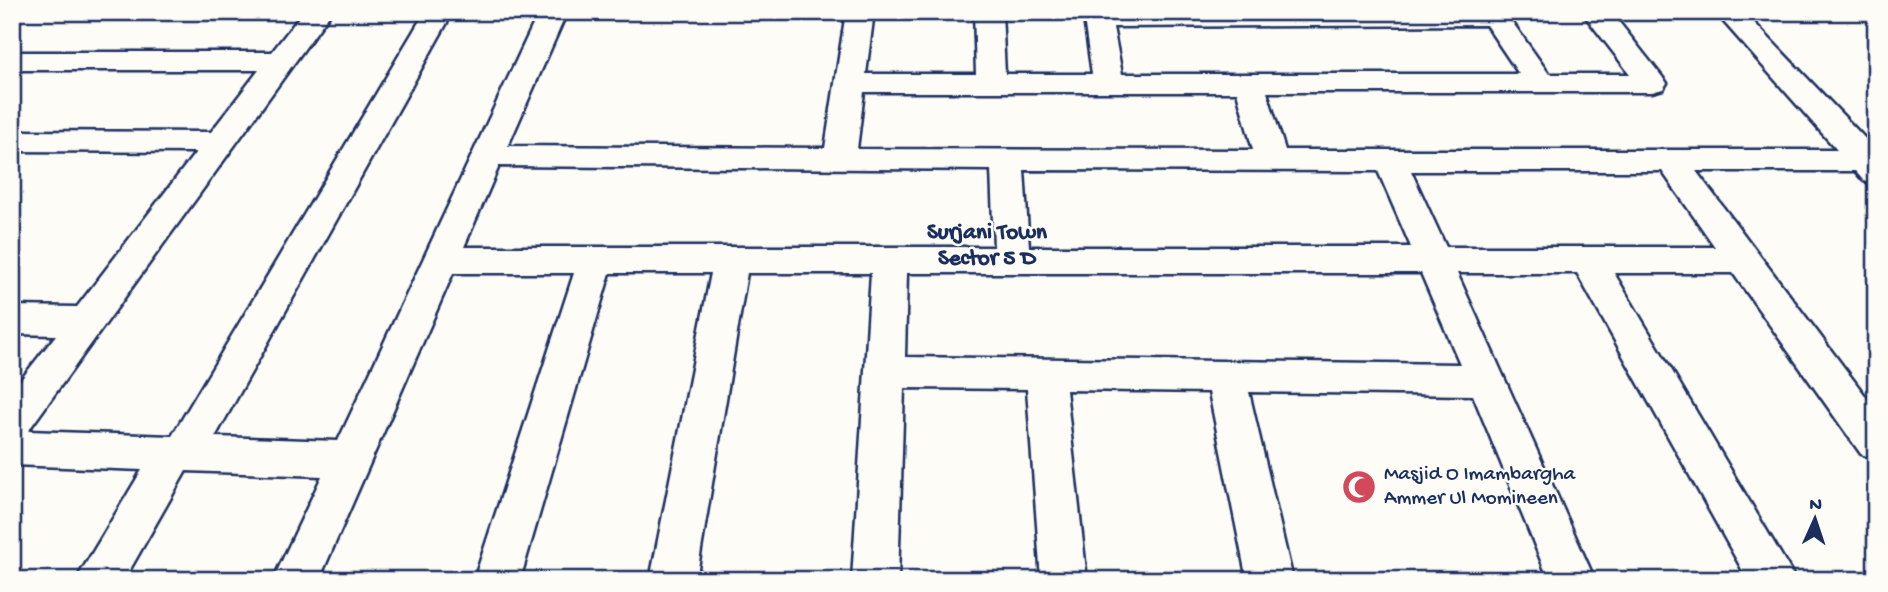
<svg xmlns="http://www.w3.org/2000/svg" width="1888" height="592" font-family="'Gochi Hand',sans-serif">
  <rect width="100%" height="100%" fill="#fdfcf7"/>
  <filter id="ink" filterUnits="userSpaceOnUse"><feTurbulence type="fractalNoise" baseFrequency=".0143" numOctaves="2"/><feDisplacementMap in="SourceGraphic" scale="14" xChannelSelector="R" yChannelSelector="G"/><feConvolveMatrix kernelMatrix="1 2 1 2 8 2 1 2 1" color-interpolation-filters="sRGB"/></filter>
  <g filter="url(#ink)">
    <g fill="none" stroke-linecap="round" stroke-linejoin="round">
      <g stroke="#1b2f5e" stroke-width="5">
        <path id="minor" d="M303 12H331L28 431 172 436 425 12H453L215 437 338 441 539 12H567L508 146 825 148 846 12H874L866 74H976L974 12H1002L1005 74H1092L1083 12H1505L1549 74H1630L1582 12H1611L1667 83 1663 89 1652 92H1267L1285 150H1837L1715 12H1744L1876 150V184L1864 181 1855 171H1696L1876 410V459L1861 454 1733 273H1614L1796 580H1748L1577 273H1457L1595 580H1549L1473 395 1249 392 1293 580H1247L1209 392 1066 390 1087 580H1041L1027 389 904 388 898 580H852L871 273H747L696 580H650L711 273H610L520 580H474L574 273H453L319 580H273L322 476 186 471 124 580H76L142 470 12 465V391L56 335 12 334V306L77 307 196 152 12 151V131L211 132 259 70H12V52H272ZM1486 25 1519 74H1122L1113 27ZM864 92H1237L1253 150 857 149ZM499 166 991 170 994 247H464ZM1024 170 1378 171 1411 247H1029ZM1411 171H1662L1715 247H1446ZM907 273H1421L1460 364 905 357Z"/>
      </g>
      <use href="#minor" fill="#fdfcf7" fill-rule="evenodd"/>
    </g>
  </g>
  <defs>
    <g id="mosque-disc" transform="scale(1.75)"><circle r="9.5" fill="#d1495b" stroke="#fdfcf7"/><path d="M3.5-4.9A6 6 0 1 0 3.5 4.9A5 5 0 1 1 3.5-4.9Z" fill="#fff"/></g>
  </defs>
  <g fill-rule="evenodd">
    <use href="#mosque-disc" x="1359" y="487"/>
  </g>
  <g text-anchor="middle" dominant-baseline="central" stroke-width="5" stroke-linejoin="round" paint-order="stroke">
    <g font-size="21" fill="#1b2f5e" stroke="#fdfcf7" text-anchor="start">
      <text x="1384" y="475">Masjid O Imambargha<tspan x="1384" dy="24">Ammer Ul Momineen</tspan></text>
    </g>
    <g font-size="23" font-weight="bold" fill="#1b2f5e" stroke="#fdfcf7">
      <text x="987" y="233">Surjani Town<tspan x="987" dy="26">Sector 5 D</tspan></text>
    </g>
  </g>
  <rect width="1888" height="592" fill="none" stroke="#fdfcf7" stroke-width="42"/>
  <rect x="21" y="21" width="1846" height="550" fill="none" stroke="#1b2f5e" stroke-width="2.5" filter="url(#ink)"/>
  <g transform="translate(1815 519) rotate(3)" stroke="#fdfcf7" stroke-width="5" paint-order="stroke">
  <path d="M0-5L12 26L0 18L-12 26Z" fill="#1b2f5e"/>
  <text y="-10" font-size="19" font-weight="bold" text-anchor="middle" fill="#1b2f5e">N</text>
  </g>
</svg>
